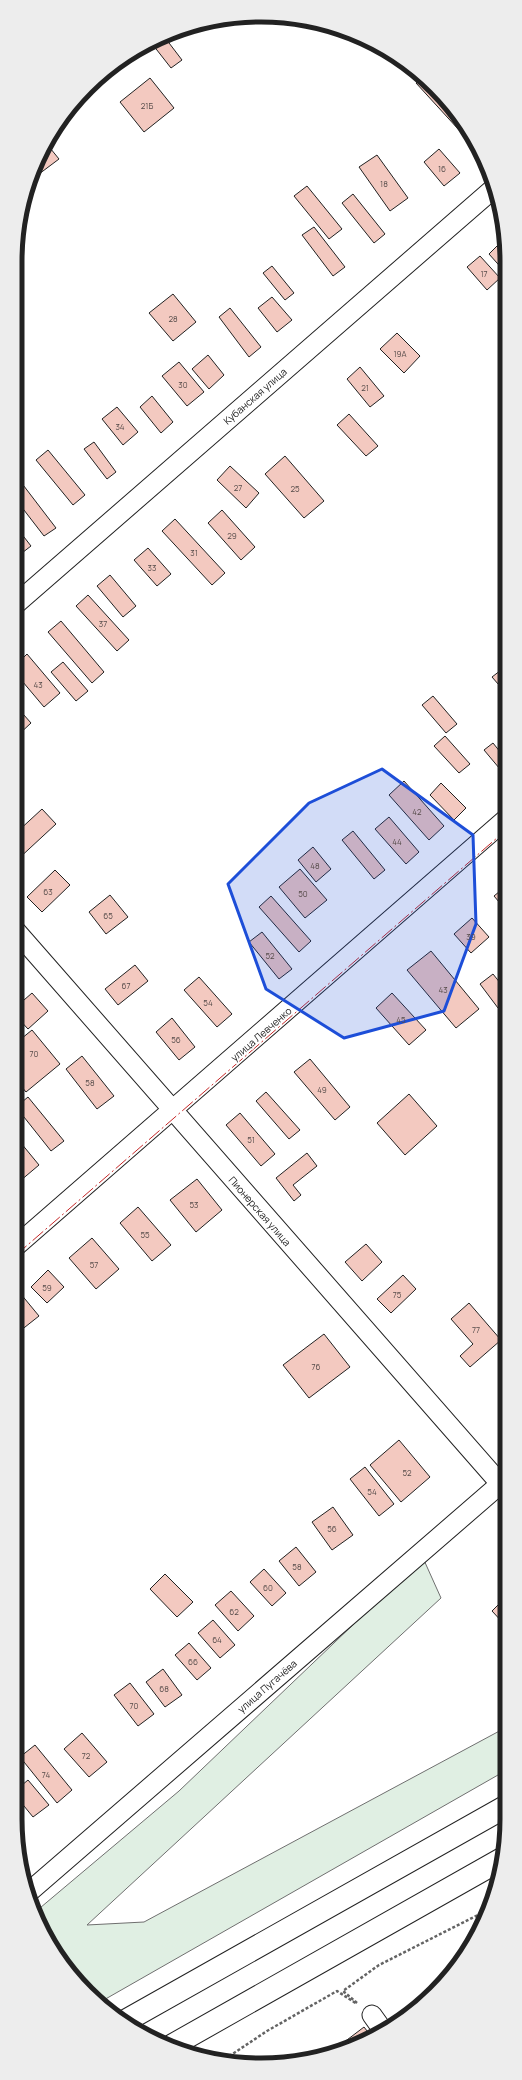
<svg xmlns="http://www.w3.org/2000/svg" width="522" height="2080" font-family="Manrope,sans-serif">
  <rect width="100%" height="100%" fill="#fff"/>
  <polygon fill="#e0efe3" stroke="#6f6f6f" points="423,1558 441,1598 87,1925 144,1922 505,1728 505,1771 102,2001 76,1981 34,1913 179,1791"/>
  <g fill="#f3c9c0" stroke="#222">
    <polygon points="166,39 182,60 171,68 153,45"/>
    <polygon points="150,78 174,108 144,132 120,102"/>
    <polygon points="422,78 435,87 463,127 459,130 416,83"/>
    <polygon points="46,143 59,159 35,177"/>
    <polygon points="439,149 460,173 444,186 424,162"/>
    <polygon points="377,155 408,198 390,211 359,167"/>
    <polygon points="307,186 342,229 329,239 294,196"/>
    <polygon points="353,194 385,234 374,243 342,203"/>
    <polygon points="314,227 345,267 333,276 302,235"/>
    <polygon points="497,246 505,254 505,272 489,254"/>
    <polygon points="480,256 500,278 487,290 467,267"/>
    <polygon points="272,266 294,293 285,300 263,273"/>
    <polygon points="173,294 196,322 173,341 149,313"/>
    <polygon points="272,297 292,320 277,332 258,308"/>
    <polygon points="230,308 261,347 249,357 219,317"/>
    <polygon points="397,333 420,356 404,373 380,349"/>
    <polygon points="208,355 224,375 209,389 192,369"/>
    <polygon points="179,362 204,392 187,406 162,376"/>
    <polygon points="360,367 384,396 370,407 347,379"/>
    <polygon points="152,396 173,422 161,433 140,407"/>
    <polygon points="117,407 138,432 123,445 102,419"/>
    <polygon points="349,414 378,446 366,456 337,425"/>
    <polygon points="94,442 116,472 107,479 84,449"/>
    <polygon points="48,450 85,495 73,505 36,460"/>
    <polygon points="285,456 324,501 304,518 265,474"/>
    <polygon points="230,466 259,493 246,508 217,480"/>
    <polygon points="17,477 56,528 44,536 17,501"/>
    <polygon points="222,510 255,547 241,560 208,523"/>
    <polygon points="175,519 225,573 212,585 162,531"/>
    <polygon points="17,528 31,546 18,556 17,554"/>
    <polygon points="148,548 171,574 157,586 134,560"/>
    <polygon points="110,575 136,606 123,617 97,586"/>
    <polygon points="88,595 129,640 117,651 76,606"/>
    <polygon points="61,621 104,672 92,683 48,632"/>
    <polygon points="27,654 60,693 44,707 17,675 17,664"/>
    <polygon points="63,662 88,691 76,701 51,672"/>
    <polygon points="505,667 505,692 492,677"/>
    <polygon points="433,696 457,724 446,733 422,705"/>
    <polygon points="16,706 31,723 16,737"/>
    <polygon points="445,736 470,764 459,773 434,746"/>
    <polygon points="493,743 505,758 505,775 484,750"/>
    <polygon points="404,781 444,826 429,840 389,795"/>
    <polygon points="441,783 466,808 454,820 430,795"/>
    <polygon points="42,809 56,824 16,861 16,833"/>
    <polygon points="389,817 419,852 406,864 375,829"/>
    <polygon points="353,831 385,870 374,879 342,840"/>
    <polygon points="313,847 331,869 316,882 298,860"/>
    <polygon points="300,869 327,900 305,918 279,887"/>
    <polygon points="55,870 70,885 42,912 27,897"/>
    <polygon points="505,887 505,909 494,896"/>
    <polygon points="110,895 128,917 106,934 89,912"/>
    <polygon points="271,896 311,941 299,952 259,907"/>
    <polygon points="472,918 489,937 471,953 454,934"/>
    <polygon points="262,932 292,969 279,979 249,942"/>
    <polygon points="431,951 479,1009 456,1028 407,970"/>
    <polygon points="135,965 148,981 118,1005 105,989"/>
    <polygon points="493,974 505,989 505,1002 498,1008 480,984"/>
    <polygon points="199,977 232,1014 217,1027 184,990"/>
    <polygon points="32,993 48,1011 28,1029 16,1016 16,1007"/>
    <polygon points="392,993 426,1030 409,1045 376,1008"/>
    <polygon points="172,1018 195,1047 179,1060 156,1032"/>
    <polygon points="32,1030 60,1064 26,1092 16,1080 16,1043"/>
    <polygon points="82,1056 114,1096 97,1109 66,1069"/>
    <polygon points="310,1059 350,1107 335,1120 294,1072"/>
    <polygon points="266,1092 300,1130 289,1139 256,1101"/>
    <polygon points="409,1094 437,1126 405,1155 377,1123"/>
    <polygon points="28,1097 64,1141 51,1151 16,1107"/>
    <polygon points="240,1113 275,1154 261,1166 226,1125"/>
    <polygon points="16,1137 39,1165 20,1181 16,1175"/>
    <polygon points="307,1153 317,1166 293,1185 301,1195 294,1201 276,1178"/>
    <polygon points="197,1179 222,1210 196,1232 170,1200"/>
    <polygon points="138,1207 171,1245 152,1261 120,1223"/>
    <polygon points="92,1238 119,1269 96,1289 69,1258"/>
    <polygon points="366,1244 382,1262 362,1281 345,1262"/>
    <polygon points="48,1270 64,1287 47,1303 31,1287"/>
    <polygon points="403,1275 416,1289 391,1313 377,1299"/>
    <polygon points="20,1293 39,1316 20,1331 16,1325 16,1297"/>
    <polygon points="469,1303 501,1340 470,1367 460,1356 473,1344 451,1319"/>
    <polygon points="324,1334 350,1367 309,1398 283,1365"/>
    <polygon points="399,1440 430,1477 401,1502 370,1465"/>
    <polygon points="365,1467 394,1504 379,1516 350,1479"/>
    <polygon points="333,1507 353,1535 332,1550 312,1522"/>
    <polygon points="296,1547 316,1572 299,1586 279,1561"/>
    <polygon points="264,1569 286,1593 272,1606 250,1582"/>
    <polygon points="165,1574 193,1602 177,1617 150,1589"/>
    <polygon points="231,1591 254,1616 238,1631 215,1605"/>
    <polygon points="505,1598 505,1625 492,1611"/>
    <polygon points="213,1620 235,1645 220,1658 198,1633"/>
    <polygon points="189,1643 211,1668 197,1680 175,1655"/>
    <polygon points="163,1669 182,1695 165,1707 146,1682"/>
    <polygon points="130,1683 154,1714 138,1726 114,1695"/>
    <polygon points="82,1733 107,1762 89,1777 64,1749"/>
    <polygon points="35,1745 72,1790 57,1803 20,1757"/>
    <polygon points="28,1780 49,1805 33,1817 15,1795 15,1791"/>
    <polygon points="364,2027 371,2036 342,2051 339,2046"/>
  </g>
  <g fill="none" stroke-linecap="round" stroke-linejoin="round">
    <g stroke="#222" stroke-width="21">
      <g id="minor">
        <polyline points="17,603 493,189"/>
        <polyline points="16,931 505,1489"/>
        <polyline points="16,1246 505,820"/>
        <polyline points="29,1892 505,1480"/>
        <polyline points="372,2015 382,2029"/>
      </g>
    </g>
    <g stroke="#222" stroke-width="24">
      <g id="trunk">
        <polyline points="127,2020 505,1807"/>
        <polyline points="173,2045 502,1859"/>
      </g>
    </g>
    <g stroke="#646464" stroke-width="2.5" stroke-dasharray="3 2" stroke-linecap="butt">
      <polyline points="357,2003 343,1991 379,1965 484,1912"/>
      <polyline points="225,2059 267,2031 337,1991 357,2004"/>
    </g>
    <use href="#minor" stroke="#fff" stroke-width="19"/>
    <use href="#trunk" stroke="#fff" stroke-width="22"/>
    <polyline stroke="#c62828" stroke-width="1" stroke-dasharray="14 3 2 3" stroke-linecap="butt" points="16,1255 505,831"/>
  </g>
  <path fill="#1d4ed8" fill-opacity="0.2" stroke="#1d4ed8" stroke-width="3" stroke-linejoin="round" d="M382 769 473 835 476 924 444 1011 344 1038 266 989 228 884 309 803Z"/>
  <g text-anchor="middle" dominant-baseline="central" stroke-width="3" stroke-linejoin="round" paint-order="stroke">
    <g font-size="8" fill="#564c4a">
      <text x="147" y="105">21Б</text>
      <text x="442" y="168">16</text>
      <text x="384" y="183">18</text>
      <text x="484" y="273">17</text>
      <text x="173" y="318">28</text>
      <text x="400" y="353">19А</text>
      <text x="183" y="384">30</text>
      <text x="365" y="387">21</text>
      <text x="120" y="426">34</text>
      <text x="238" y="487">27</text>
      <text x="295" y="488">25</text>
      <text x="232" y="535">29</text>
      <text x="194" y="552">31</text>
      <text x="152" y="567">33</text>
      <text x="103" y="623">37</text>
      <text x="38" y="684">43</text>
      <text x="417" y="811">42</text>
      <text x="397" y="841">44</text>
      <text x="315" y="865">48</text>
      <text x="48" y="891">63</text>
      <text x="303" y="893">50</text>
      <text x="108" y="915">65</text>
      <text x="471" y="936">39</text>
      <text x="270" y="955">52</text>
      <text x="126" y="985">67</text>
      <text x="443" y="989">43</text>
      <text x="208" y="1002">54</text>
      <text x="401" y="1019">45</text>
      <text x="176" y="1039">56</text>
      <text x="34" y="1053">70</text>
      <text x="90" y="1082">58</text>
      <text x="322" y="1089">49</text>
      <text x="251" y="1139">51</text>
      <text x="194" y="1204">53</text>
      <text x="145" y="1234">55</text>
      <text x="94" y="1264">57</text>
      <text x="47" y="1287">59</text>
      <text x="397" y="1294">75</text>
      <text x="476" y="1329">77</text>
      <text x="316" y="1366">76</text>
      <text x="407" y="1472">52</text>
      <text x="372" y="1491">54</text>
      <text x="332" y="1528">56</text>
      <text x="297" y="1566">58</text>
      <text x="268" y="1587">60</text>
      <text x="234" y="1611">62</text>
      <text x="217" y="1639">64</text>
      <text x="193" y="1661">66</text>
      <text x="164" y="1688">68</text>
      <text x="134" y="1705">70</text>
      <text x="86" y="1755">72</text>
      <text x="46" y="1774">74</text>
    </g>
    <g font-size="10" fill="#222" stroke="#fff">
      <text transform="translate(255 396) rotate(-41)">Кубанская улица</text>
      <text transform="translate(261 1034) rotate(-41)">улица Левченко</text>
      <text transform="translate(260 1211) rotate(49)">Пионерская улица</text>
      <text transform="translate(267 1686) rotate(-41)">улица Пугачёва</text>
    </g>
  </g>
  <path d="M0 0H522V2080H0ZM261 22H261A239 239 0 0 1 500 261V1819A239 239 0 0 1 261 2058H261A239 239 0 0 1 22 1819V261A239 239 0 0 1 261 22Z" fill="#ededed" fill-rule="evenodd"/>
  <path fill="none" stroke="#222" stroke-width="5" d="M261 22H261A239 239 0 0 1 500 261V1819A239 239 0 0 1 261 2058H261A239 239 0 0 1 22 1819V261A239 239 0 0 1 261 22Z"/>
</svg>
